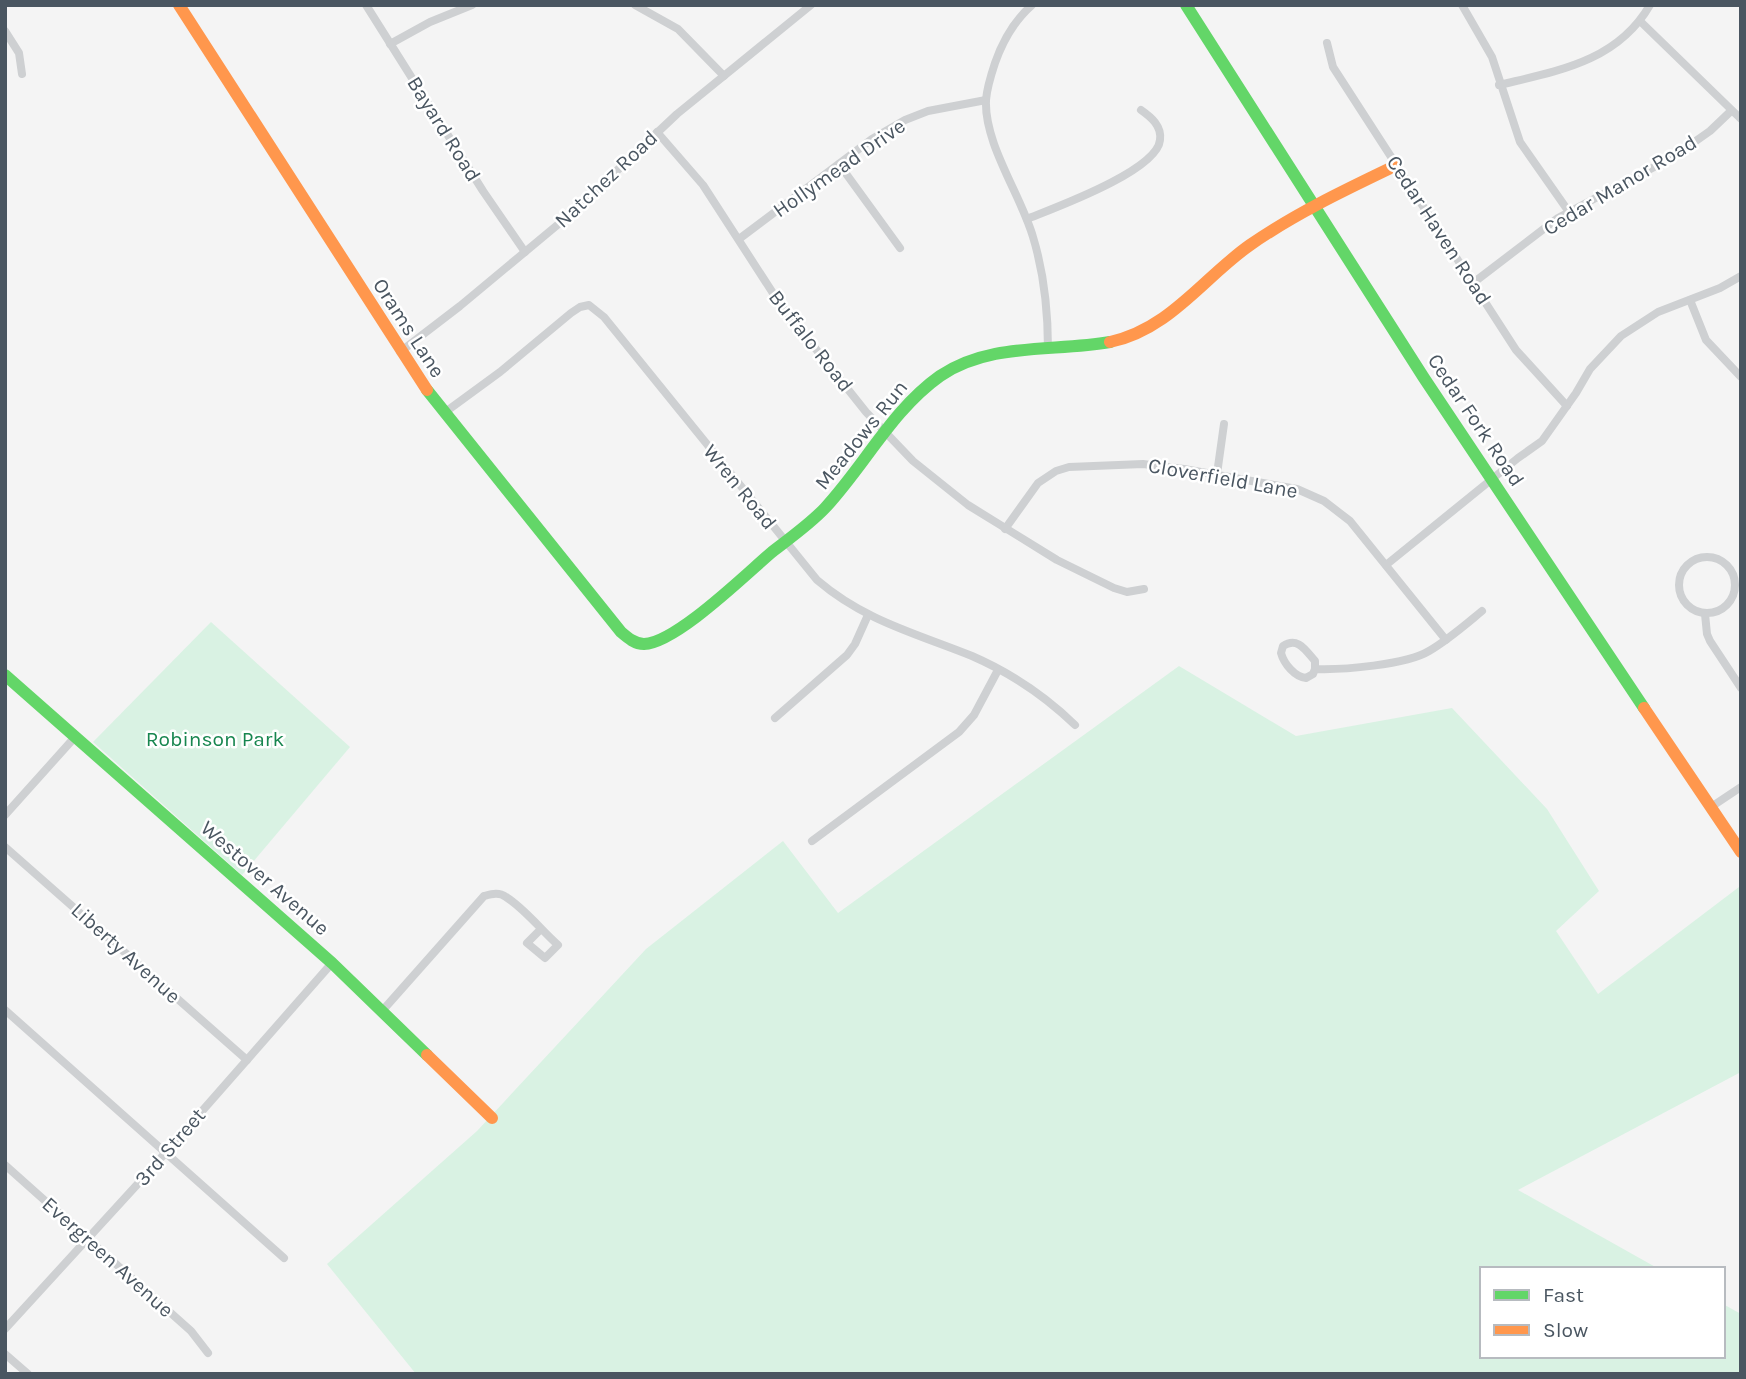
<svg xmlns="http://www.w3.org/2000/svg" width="1746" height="1379" font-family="Karla,sans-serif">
  <rect width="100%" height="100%" fill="#f4f4f4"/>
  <g fill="#d9f2e3">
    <polygon points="211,622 350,747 242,875 93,742"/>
    <polygon points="1179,666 1296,736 1452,708 1547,809 1599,891 1556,931 1598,994 1739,887 1741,890 1741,1072 1518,1190 1659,1269 1482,1269 1482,1356 1723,1356 1723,1304 1741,1314 1741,1374 416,1374 327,1264 477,1131 646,949 783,841 838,913"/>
  </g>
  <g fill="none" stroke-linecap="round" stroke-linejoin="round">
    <g stroke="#ced0d2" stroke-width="8">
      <polyline points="366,5 483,191 525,252"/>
      <polyline points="635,5 678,29 724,76"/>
      <path d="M1032 5C1014 21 1003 40 995 63 991 75 987 87 986 100 984 144 1021 195 1033 237 1044 273 1048 311 1048 349"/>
      <polyline points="1462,5 1492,57 1520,142 1569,212"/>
      <polyline points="1641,22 1741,119"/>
      <polyline points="5,31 19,53 22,74"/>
      <polyline points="1327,43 1333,67 1516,350 1567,406"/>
      <polyline points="390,44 430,22 472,5"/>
      <path d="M1499 85C1557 71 1617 62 1650 5"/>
      <polyline points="657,132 703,185 780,304 866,412 913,461 968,505 1057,560 1114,588 1127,592 1144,589"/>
      <polyline points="839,164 900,248"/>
      <path d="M1027 219C1054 208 1157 171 1160 140 1162 126 1151 117 1141 110"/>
      <polyline points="739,239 872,139 905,120 928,111 986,100"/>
      <polyline points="1473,283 1558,218 1673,157 1710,131 1731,111"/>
      <polyline points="1690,300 1706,340 1741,377"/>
      <polyline points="400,352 460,306 573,212 677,114 811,5"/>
      <path d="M444 413 500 372 571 313 580 307 589 305 604 317 817 580C865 621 915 633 972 656 1011 673 1044 695 1075 725"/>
      <polyline points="1217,474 1224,424"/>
      <polyline points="1005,529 1038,483 1056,471 1069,467 1143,464 1184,469 1297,489 1324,501 1350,521 1446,640"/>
      <circle cx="1707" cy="585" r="28"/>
      <polyline points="1386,565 1518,458 1542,441 1576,393 1590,369 1621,336 1658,312 1720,288 1741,276"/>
      <polyline points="1705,614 1707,634 1710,641 1741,688"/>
      <path d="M1315 669V661C1306 651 1298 636 1283 646L1281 653C1284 664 1295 677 1306 678L1313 674 1315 669C1342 670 1406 665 1429 651 1448 640 1465 625 1482 611"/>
      <polyline points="775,718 847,655 855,644 868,615"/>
      <polyline points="1711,807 1741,787"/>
      <polyline points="5,815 75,737"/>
      <polyline points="812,841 959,732 974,715 998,670"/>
      <polyline points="5,847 247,1060"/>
      <polyline points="5,1010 284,1258"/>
      <path d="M383 1010 484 896C492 894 499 892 506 897 524 908 542 931 558 945L545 958 527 943 541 929"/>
      <polyline points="5,1165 191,1331 208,1353"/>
      <polyline points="5,1329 145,1176 332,963"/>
      <polyline points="5,1354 28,1374"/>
    </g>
    <g stroke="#63d668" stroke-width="12">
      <polyline points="1186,5 1424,378 1644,708"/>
      <path d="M427 390 621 632C628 638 635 644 644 644 676 643 746 574 772 552 790 538 810 524 825 508 865 465 892 410 940 376 990 342 1053 352 1110 342"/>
      <polyline points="5,675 332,963 427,1055"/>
    </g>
    <g stroke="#ff974d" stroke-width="12">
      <polyline points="179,5 427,390"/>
      <path d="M1110 342C1170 329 1203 278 1250 245 1296 213 1347 189 1397 165"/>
      <polyline points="1644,708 1741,852"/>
      <polyline points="427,1055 492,1118"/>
    </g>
  </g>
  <g text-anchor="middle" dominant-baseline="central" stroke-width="5" stroke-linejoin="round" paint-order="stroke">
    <g font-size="21" fill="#4a5661" stroke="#fff">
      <text transform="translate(444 129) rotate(58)">Bayard Road</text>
      <text transform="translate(839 168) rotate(-35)">Hollymead Drive</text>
      <text transform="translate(606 179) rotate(-43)">Natchez Road</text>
      <text transform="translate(1620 185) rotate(-31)">Cedar Manor Road</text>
      <text transform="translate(1439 230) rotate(57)">Cedar Haven Road</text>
      <text transform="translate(409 328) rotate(57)">Orams Lane</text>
      <text transform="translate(811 341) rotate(52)">Buffalo Road</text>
      <text transform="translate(1476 420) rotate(56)">Cedar Fork Road</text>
      <text transform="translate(861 435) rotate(-51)">Meadows Run</text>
      <text transform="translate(1223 478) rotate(10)">Cloverfield Lane</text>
      <text transform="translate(740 487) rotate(51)">Wren Road</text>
      <text transform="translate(265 878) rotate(41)">Westover Avenue</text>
      <text transform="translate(126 953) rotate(42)">Liberty Avenue</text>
      <text transform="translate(170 1147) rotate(-49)">3rd Street</text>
      <text transform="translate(108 1257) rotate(42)">Evergreen Avenue</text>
    </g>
    <g font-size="21" fill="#17864f" stroke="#fff">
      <text x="215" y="739">Robinson Park</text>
    </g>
  </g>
  <rect width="1746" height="1379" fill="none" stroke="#4a5661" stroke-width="14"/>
  <rect x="1480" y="1267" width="245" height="91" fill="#ffffff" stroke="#b7bbc0" stroke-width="2"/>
  <rect x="1494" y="1290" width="35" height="10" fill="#63d668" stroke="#b7bbc0" stroke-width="2"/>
  <text x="1543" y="1302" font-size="21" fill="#4a5661">Fast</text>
  <rect x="1494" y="1325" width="35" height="10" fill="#ff974d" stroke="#b7bbc0" stroke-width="2"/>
  <text x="1543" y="1337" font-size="21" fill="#4a5661">Slow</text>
</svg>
